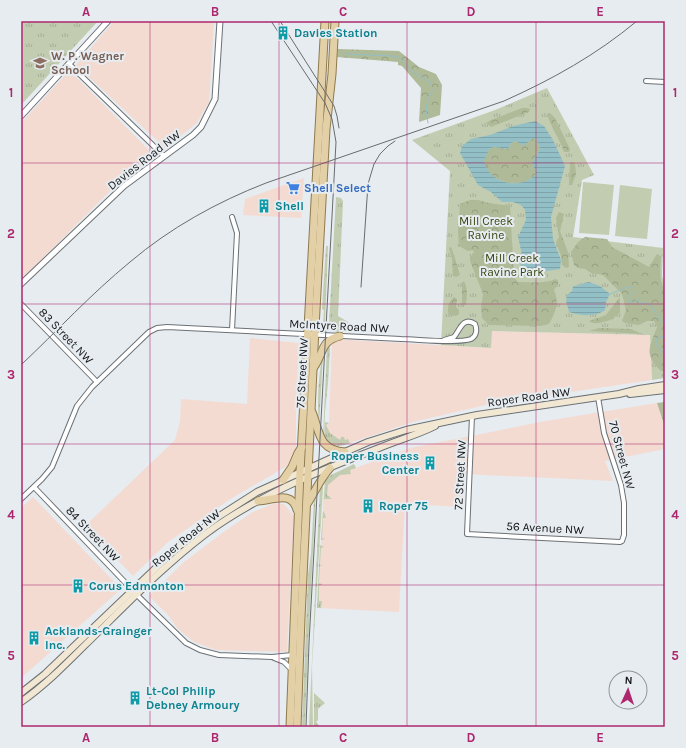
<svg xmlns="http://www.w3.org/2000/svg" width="686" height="748" font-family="Karla,sans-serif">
  <defs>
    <pattern id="grass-tufts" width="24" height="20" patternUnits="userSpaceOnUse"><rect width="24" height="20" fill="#c2ccb0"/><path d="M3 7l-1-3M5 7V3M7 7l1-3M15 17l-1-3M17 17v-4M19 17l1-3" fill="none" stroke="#a6ae97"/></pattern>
    <pattern id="forest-crowns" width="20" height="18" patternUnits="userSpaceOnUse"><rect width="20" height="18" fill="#afba98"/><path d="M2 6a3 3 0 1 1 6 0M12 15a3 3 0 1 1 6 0" fill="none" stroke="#969f82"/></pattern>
    <pattern id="water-rules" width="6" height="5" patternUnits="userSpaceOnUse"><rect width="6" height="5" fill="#93c0c6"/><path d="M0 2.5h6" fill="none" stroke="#7ea4a9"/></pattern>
  </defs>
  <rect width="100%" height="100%" fill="#e6ecf0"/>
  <g fill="#f4dbd2">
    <polygon points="114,21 214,21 209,102 197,123 165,148 76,65"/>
    <polygon points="67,73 72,73 151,152 151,160 112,189 21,280 21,123"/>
    <polygon points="304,178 301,218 243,215 245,199"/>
    <polygon points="492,331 650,335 652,380 490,404 413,422 350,443 348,440 340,440 332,436 328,431 326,425 329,423 332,339 490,348"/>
    <polygon points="250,338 299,343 296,406 296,451 287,466 232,498 168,542 133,576 85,526 175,440 180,421 181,399 247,404"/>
    <polygon points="657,403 665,427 665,449 605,461 613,481 464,474 462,507 405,504 399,612 317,608 324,496 327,485 339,474 410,448 546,421"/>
    <polygon points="33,497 121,589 21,678 21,508"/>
    <polygon points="275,503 284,504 294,516 287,652 216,650 194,642 177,628 169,616 149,596 184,562 225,531 251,513"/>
  </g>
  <g fill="url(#grass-tufts)">
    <polygon points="21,21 98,21 21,105"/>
    <polygon points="547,88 594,175 582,180 573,237 663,248 662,276 665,286 665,378 652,380 650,335 492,331 491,348 441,345 450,171 412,140 495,110"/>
    <path d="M336 197 341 198 343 201 338 316 348 322 349 328 350 329C344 334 339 332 332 331V325L329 324Z"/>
    <polygon points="326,246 328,246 325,323 323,323 324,310 322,309"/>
    <polygon points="327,347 330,348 328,383 325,412 324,437 323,437"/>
    <path d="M323 355 319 426C317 407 318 374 323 355Z"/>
    <path d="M325 422 329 423 326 425 330 433 340 440 341 437H344L345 440 348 439 350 443C341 447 327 448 325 436 324 432 325 426 325 422Z"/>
    <polygon points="354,464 356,468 350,470 351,474 340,475 328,485 327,495 332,499 324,499 323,511 325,514 326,518 323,518 322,538 325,539 321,540 325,481 331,475"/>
    <polygon points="320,485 323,487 312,666 313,727 309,727"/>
    <polygon points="316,492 308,648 305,727 302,727 308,575 311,554 314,499"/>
    <polygon points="320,545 324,547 321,548 320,565 323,566 320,566 319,583 322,584 322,585 319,585 319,601 322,601 321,608 317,608"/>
    <polygon points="314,693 325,703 318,709 318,720 316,722 320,727 314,727"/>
  </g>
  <g fill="url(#forest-crowns)">
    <polygon points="338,49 399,51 419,67 436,74 442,85 440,115 419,122 421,88 402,66 398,65 398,62 337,57"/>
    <polygon points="522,108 527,108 530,109 529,112 491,127 486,123 491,120"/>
    <path d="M550 113 555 118 570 149 569 152H564C560 139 551 128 547 114Z"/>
    <path d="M533 138 536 139 540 149 535 157 533 165 536 172C531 193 482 183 484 160 484 156 487 152 489 149L494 147 508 149C510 145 511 142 516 141L522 145Z"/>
    <polygon points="571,162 575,163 576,174 572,185 569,185 570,163"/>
    <path d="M470 200H478L489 203 510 206 514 277 518 282C528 282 547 284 555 279L558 280V284L554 290C560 303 555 313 549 324L540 326 489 325 482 318 481 307 483 294 470 261V257L474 253 473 250 468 251 459 246 458 233 460 204Z"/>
    <polygon points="559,212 564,214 560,231 568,252 569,267 566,268 562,265 561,256 556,242 559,237 556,218"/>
    <path d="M585 237 607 239 612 247 649 267 657 254 661 256C661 267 658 280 665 289V371H661C643 354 650 347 657 327L654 321H647L639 325 625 323 622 321 626 310 622 294 603 275 591 273 585 269 578 268 574 265 571 252 578 242Z"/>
    <polygon points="451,247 454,255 460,275 456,277 453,276 452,258 449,248"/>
    <path d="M464 281C468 288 467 297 466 304L463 306 462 305V283Z"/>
    <path d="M454 297 457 299 456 307 459 310V314L456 316 449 315C447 308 448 302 454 297Z"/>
    <path d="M619 298 620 299V313L615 316 613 319C606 321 595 326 589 321L606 315Z"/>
    <polygon points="599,328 631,329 642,334 589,331"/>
    <polygon points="665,402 665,427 657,403"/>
  </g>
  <g fill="#c2ccb0">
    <polygon points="583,182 614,185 609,235 579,233"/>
    <polygon points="620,185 652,189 647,239 615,236"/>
  </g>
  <g fill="url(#water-rules)" fill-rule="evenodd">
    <path d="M535 121 544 126 553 140 565 166 551 217 553 239 561 260 560 269 534 273 520 277 519 275 522 255 518 237 526 220 525 210 521 205 513 202H502L491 192 478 185 460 153 462 146 471 139 490 135 513 126ZM533 138 536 139 540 149 532 163 536 172C535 176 534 177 530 179 514 189 488 181 484 161L489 149 494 147 508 149 511 143 516 141 523 146Z"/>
    <path d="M589 282 600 286 610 294 606 302 605 310C596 317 580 316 569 312L566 301 567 295 572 291 573 286C579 286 582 283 589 282Z"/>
  </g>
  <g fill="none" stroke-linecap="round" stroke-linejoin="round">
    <g stroke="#93c0c6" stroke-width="1">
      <path d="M346 54 392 56 400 58 413 72 431 83 432 92C425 102 426 112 428 123"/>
      <polyline points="610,294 625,288 631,287 632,291 629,297 629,302 630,303 638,300 642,303 650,304 659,319 665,323"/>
      <polyline points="665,336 660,337 656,339 656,344 665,355"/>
    </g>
    <g stroke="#6c7175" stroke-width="6">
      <g id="minor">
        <polyline points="69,64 164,156"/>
        <polyline points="646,81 665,82"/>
        <polyline points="232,217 237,233 232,330"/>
        <polyline points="21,304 97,382"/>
        <polyline points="472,416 467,534 620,542 622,541 624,535 624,503 621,485 604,433 598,397"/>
        <polyline points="34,487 140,598 186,643 200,650 219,655 272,657 292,655"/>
        <path d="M21 499 42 479 52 467 77 406 92 387 149 332 157 328 167 327C245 331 323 335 401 339 416 339 458 344 471 339 477 336 477 329 475 324 463 316 460 330 454 337L444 340"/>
        <polyline points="274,658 284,662 292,670"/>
      </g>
    </g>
    <g stroke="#6c7175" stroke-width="7">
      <g id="tertiary">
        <polyline points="21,116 108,21"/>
        <polyline points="21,284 124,186 193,135 201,127 215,99 220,21"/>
      </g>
    </g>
    <g stroke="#6c7175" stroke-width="8">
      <g id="secondary">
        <polyline points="630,394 665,390"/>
        <polyline points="21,693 45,674 179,546 218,517 257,492 345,452 368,442 406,430 477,415 619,394 639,389 665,385"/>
        <path d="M21 702C44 686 64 666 84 646 123 608 161 568 204 535 256 496 319 471 379 448 398 440 417 435 435 426"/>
      </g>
    </g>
    <g stroke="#8f7a4f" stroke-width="9">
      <g id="primary">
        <path d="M314 367C324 353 320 341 340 336"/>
        <path d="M312 412C320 432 318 450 345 452"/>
        <polyline points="283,480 292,467 298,453 302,447"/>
        <path d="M258 501C274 500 292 490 297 510"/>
        <path d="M307 504C315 492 320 479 330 468"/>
        <polyline points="290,727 300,472 325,21"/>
        <polyline points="297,727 301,618 315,328 326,129 332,74 335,21"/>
      </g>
    </g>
    <use href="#minor" stroke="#fff" stroke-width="4"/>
    <use href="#tertiary" stroke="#fff" stroke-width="5"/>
    <use href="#secondary" stroke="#f1e7d3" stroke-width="6"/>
    <use href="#primary" stroke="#e3d0a7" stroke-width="7"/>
    <g stroke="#696c6f" stroke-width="1">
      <polyline points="271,21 325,103 332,119 336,142 309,643 306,727"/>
      <polyline points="280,21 334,106 337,116 339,128"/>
    </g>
    <g stroke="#696c6f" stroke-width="1">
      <polyline points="361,287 368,184 374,164 380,154 388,146 395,141"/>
      <path d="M21 365C57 331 91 294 130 262 170 228 217 202 266 183L504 101C553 79 596 55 637 21"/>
    </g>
  </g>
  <path fill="none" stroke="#ad276e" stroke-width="1" stroke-opacity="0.55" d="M150 21V727M279 21V727M407 21V727M536 21V727M21 163H665M21 304H665M21 444H665M21 585H665"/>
  <defs>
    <g id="building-bare" transform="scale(1.08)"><path d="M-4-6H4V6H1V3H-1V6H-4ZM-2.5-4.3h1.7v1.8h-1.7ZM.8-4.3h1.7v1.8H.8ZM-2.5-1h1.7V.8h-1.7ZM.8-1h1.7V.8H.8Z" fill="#0f9aa8" stroke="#e6ecf0" stroke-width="2.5" paint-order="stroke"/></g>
    <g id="school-bare" transform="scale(1.08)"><path d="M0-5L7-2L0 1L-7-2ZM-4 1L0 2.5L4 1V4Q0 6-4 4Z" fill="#8d6e63" stroke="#e6ecf0" stroke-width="2.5" paint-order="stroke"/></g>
    <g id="supermarket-bare" transform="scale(1.08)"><path d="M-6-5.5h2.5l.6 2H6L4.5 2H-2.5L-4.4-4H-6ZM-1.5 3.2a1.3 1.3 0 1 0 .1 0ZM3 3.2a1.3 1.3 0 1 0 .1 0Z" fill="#3f7fe0" stroke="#e6ecf0" stroke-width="2.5" paint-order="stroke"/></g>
  </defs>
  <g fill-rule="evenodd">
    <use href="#building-bare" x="283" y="33"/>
    <use href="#school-bare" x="40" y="63"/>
    <use href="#supermarket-bare" x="293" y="188"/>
    <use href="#building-bare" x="264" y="206"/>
    <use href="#building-bare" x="430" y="463"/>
    <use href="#building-bare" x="368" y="506"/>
    <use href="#building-bare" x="78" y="586"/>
    <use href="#building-bare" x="34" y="638"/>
    <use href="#building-bare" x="135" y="698"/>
  </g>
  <g text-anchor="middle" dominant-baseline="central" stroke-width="4" stroke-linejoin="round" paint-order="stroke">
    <g font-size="12" font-weight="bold" fill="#0d838f" stroke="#e6ecf0" text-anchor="start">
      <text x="294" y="33">Davies Station</text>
      <text x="275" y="206">Shell</text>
      <text x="419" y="456" text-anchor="end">Roper Business<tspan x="419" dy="14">Center</tspan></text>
      <text x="379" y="506">Roper 75</text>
      <text x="89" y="586">Corus Edmonton</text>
      <text x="45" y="631">Acklands-Grainger<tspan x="45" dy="14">Inc.</tspan></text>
      <text x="146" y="691">Lt-Col Philip<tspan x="146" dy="14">Debney Armoury</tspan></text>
    </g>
    <g font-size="12" font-weight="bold" fill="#785e54" stroke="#e6ecf0" text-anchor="start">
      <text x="51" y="56">W. P. Wagner<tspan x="51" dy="14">School</tspan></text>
    </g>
    <g font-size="12" fill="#151618" stroke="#e6ecf0">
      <text transform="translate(144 160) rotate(-38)">Davies Road NW</text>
      <text transform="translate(339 326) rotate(3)">McIntyre Road NW</text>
      <text transform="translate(66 336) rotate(46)">83 Street NW</text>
      <text transform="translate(302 373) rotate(-87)">75 Street NW</text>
      <text transform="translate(529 397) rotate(-8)">Roper Road NW</text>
      <text transform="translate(622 455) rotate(75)">70 Street NW</text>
      <text transform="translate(460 475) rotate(-87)">72 Street NW</text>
      <text transform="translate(545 528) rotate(3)">56 Avenue NW</text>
      <text transform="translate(93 534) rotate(46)">84 Street NW</text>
      <text transform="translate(186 538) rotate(-39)">Roper Road NW</text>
    </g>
    <g font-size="12" font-weight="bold" fill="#366cbe" stroke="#e6ecf0" text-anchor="start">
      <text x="304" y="188">Shell Select</text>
    </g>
    <g font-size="12" fill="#37440d" stroke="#e6ecf0">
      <text x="486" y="221">Mill Creek<tspan x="486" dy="14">Ravine</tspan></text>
      <text x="512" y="258">Mill Creek<tspan x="512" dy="14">Ravine Park</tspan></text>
    </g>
  </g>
  <rect width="686" height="748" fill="none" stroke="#e6ecf0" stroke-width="44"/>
  <g transform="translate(628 690) rotate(3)"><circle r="19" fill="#e6ecf0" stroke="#92969a"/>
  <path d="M0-3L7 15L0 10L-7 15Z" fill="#ad276e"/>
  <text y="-6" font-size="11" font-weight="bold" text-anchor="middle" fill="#151618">N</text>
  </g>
  <rect x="22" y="22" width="642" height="704" fill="none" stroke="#ad276e" stroke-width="1.5"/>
  <g font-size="13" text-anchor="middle" font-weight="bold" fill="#ad276e">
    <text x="86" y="16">A</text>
    <text x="215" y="16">B</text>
    <text x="343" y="16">C</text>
    <text x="471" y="16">D</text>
    <text x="600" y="16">E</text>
    <text x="11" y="97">1</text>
    <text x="675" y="97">1</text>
    <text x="11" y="238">2</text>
    <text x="675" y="238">2</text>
    <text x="11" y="379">3</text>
    <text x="675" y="379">3</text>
    <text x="11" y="519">4</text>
    <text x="675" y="519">4</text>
    <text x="11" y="660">5</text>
    <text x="675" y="660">5</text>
    <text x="86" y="742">A</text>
    <text x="215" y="742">B</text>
    <text x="343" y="742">C</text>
    <text x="471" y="742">D</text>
    <text x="600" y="742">E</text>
  </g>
</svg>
